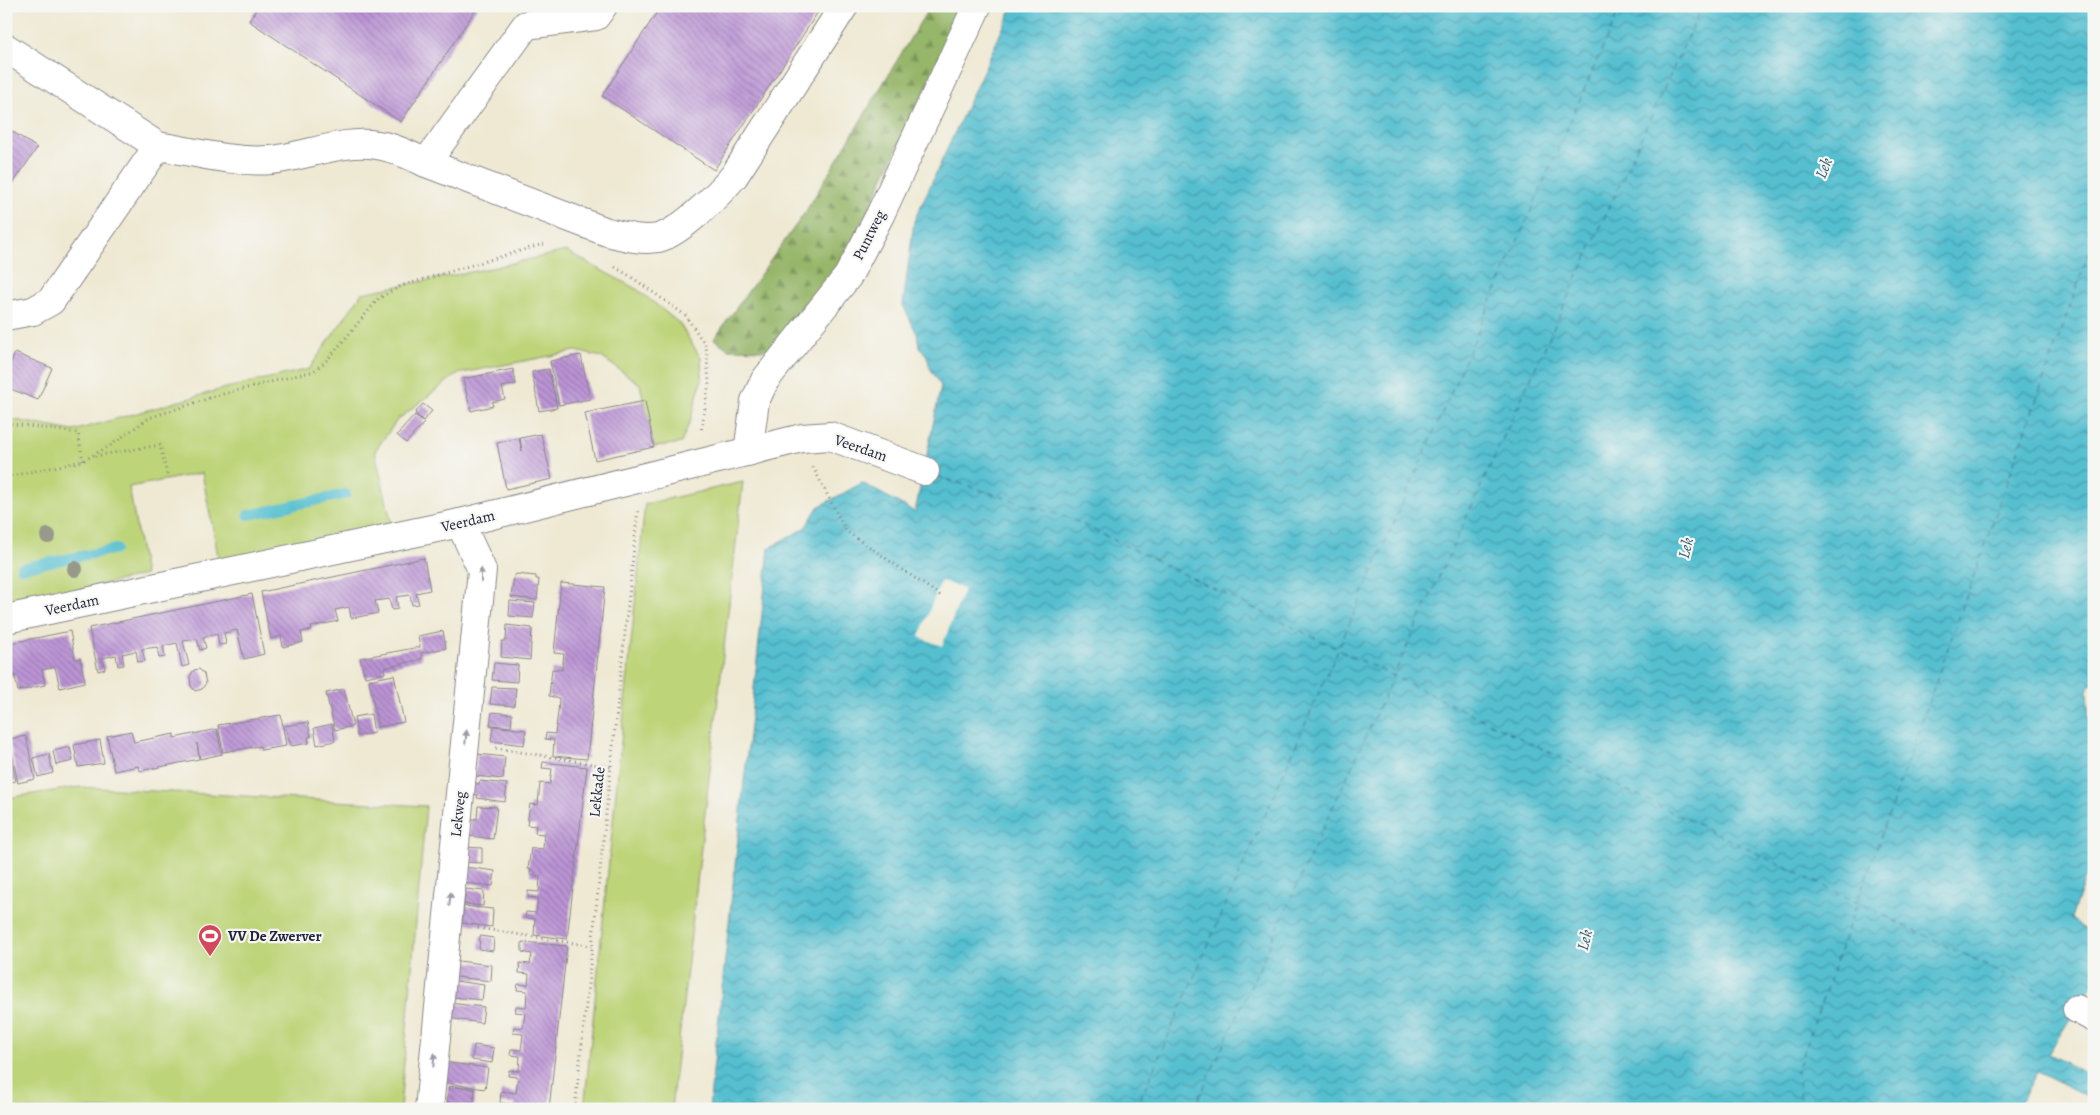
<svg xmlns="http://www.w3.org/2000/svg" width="2100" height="1115" font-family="Alegreya,serif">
  <defs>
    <pattern id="forest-firs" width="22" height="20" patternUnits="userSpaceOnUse" patternTransform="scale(1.25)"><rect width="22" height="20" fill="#96b669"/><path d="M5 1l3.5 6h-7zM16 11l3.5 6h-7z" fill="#7a9458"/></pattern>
    <pattern id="water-waves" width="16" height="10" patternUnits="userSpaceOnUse" patternTransform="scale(1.25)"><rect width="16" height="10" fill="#54bfd0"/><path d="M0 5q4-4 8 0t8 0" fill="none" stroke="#459baa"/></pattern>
    <pattern id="building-back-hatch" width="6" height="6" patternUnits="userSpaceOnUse" patternTransform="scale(1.25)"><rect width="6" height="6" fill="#bb94d5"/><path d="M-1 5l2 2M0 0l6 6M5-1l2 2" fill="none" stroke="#9878ae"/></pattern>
  </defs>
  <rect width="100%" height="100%" fill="#f6f6f2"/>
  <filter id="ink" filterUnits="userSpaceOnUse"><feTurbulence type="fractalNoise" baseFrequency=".02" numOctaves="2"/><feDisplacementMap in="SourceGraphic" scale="10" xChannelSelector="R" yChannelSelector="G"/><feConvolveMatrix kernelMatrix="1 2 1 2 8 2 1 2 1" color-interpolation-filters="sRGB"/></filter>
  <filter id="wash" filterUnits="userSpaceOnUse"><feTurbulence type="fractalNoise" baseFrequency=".0096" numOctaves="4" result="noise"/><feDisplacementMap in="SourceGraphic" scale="20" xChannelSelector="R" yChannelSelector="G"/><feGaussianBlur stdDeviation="1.12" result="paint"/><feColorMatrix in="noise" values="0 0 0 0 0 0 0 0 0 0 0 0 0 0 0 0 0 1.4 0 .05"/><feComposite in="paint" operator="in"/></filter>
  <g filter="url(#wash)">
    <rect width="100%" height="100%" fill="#efe9d3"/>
    <g fill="#bed479" stroke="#707b5a">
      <polygon points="566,251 638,290 679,323 701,358 702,378 691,419 681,443 654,447 640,384 601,357 576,351 457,374 397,420 375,451 392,526 219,561 202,473 129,487 145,575 6,606 6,418 73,431 226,388 309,369 362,293 491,268"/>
      <polygon points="743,482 671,1109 584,1109 645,504"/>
      <polygon points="80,787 426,806 400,1109 6,1109 6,798"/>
    </g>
    <polygon fill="url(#forest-firs)" stroke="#5c6c52" points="930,6 965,6 826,299 792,336 766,350 728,349 714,339 806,211"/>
    <polygon fill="url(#water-waves)" stroke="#3b7086" points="1013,6 2094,6 2094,683 2089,686 2087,691 2091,749 2094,759 2094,878 2085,878 2071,919 2094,934 2094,983 2048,1053 2094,1078 2094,1100 2037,1072 2017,1109 709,1109 769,548 805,528 818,507 862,483 915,512 941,386 930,368 927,356 919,346 917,334 903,305 914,221"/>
    <polygon fill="#efe9d3" points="941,581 964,589 942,646 919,637"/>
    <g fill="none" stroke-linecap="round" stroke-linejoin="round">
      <g stroke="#54bfd0" stroke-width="10">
        <polyline points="248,515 346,494"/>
        <polyline points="21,568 116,549"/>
      </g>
      <g stroke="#34596f" stroke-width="1" stroke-dasharray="6 5" stroke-linecap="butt">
        <polyline points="937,476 1069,518 2064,1003"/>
        <polyline points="1136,1109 1621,6"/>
        <polyline points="1194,1109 1702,6"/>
        <polyline points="1802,1109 1797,1071 2094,239"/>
      </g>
    </g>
    <g id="blocks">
      <g fill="url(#building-back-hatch)">
        <polygon points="258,6 478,6 401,122 249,21"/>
        <polygon points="661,6 822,6 714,170 602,96"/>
        <polygon points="6,127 37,148 6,194"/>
        <polygon points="15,353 52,368 38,400 6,387 6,375"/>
        <polygon points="581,355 590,399 559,405 550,361"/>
        <polygon points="513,369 516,384 502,387 505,399 492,402 493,406 471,411 463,379"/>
        <polygon points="549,369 557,408 539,411 532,372"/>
        <polygon points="645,401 654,447 595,460 585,413"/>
        <polygon points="423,404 432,411 423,421 415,413"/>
        <polygon points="415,415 424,423 406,443 397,435"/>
        <polygon points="541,434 552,479 506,489 497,443 519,438 522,451 520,438"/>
        <polygon points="424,558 430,590 416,593 419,604 412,605 410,595 396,597 398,609 392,610 389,599 375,601 378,613 358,617 351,618 349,607 335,610 338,621 311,627 312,630 301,632 303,642 283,647 281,636 271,639 261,592"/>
        <polygon points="516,574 536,576 536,579 539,579 537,600 511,597 514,577"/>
        <polygon points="561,583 605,587 587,759 553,756 554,740 545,739 546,733 555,734 558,713 559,698 549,696 552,669 562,670 564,654 554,653"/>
        <polygon points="252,594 264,654 244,659 237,630 224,633 226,644 219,645 217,634 203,637 206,648 200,650 197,639 183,641 189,665 182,667 177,643 163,646 165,657 159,658 157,647 142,649 145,661 138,662 136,651 122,654 124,665 118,666 116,655 102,658 105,669 98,671 89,628"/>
        <polygon points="510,601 535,603 533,618 509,616"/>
        <polygon points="507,625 532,628 530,660 501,657 502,641 506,641"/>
        <polygon points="70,631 75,659 80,658 85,682 60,688 55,667 42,670 45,685 18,691 15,676 6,678 6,644"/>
        <polygon points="443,631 446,648 421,653 422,659 384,668 385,673 365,677 360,658 420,647 418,636"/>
        <polygon points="494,663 518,665 517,682 492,680"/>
        <polygon points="199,669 204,674 206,683 202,689 195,691 191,686 190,676 194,670"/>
        <polygon points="394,675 404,722 378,727 369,680"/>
        <polygon points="492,687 516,688 514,706 490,704"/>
        <polygon points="344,689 353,726 335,730 326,693"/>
        <polygon points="492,712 512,714 511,727 490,725"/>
        <polygon points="371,714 374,733 357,736 354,717"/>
        <polygon points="281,715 286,746 261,750 260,746 223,752 218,725"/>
        <polygon points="308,722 311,737 308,737 309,743 291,746 285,726"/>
        <polygon points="332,724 335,741 317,745 314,728"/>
        <polygon points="493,726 526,730 524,745 491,741"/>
        <polygon points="217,729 222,754 200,759 197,743 199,759 140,771 138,766 114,771 107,736 131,731 134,742 174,734 174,738"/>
        <polygon points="26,736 35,779 18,783 9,739"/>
        <polygon points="100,740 104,763 78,767 74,745"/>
        <polygon points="70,747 73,761 56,765 53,751"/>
        <polygon points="49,754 53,773 38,777 33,758"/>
        <polygon points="477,754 505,757 503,779 475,776"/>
        <polygon points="11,757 16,781 6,783 6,758"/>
        <polygon points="543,762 587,767 567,939 534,935 535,919 525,918 526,912 536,913 538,898 528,897 528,891 539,892 540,876 530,875 531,869 528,869 531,848 543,849 544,834 535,833 536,826 527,825 530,804 538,805 540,783 550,784 552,769 542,768"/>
        <polygon points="480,781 507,784 505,802 477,798 478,795 470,794 472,783 479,784"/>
        <polygon points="478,806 497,807 493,839 470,836 471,819 477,819"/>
        <polygon points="465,847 482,848 482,863 464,862"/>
        <polygon points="465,867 495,871 493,886 463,883"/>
        <polygon points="466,889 484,891 483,906 464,904"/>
        <polygon points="464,906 493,909 492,927 462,923"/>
        <polygon points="480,936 494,938 493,951 479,949"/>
        <polygon points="522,942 567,946 549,1109 515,1109 515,1104 500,1103 501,1091 516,1093 518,1077 508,1076 509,1070 519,1071 520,1056 510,1055 511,1049 521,1050 523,1034 513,1033 514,1027 523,1028 525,1013 515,1012 516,1006 526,1007 527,991 517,990 518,984 528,985 529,974 519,973 520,963 530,964 532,954 522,952"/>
        <polygon points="458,961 492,965 491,981 456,977"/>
        <polygon points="455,981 484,985 482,1000 453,997"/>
        <polygon points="449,1003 484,1007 482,1023 447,1018"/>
        <polygon points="474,1045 494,1048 492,1063 472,1060"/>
        <polygon points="443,1062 488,1068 485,1089 440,1082"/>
        <polygon points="449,1086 475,1089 473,1109 447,1106"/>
      </g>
    </g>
  </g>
  <g filter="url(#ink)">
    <use href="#blocks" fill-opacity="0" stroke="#888687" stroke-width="1"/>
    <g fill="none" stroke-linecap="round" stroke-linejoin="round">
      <g stroke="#888687" stroke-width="30">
        <g id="minor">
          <polyline points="6,48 158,146"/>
          <polyline points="426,163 526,25 596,16 603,6"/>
          <path d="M6 316 33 311 51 301 158 146C195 152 234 163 271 160 304 157 344 139 377 145 394 147 411 156 426 163L607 232C624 236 641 241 658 238 680 233 719 194 734 176L844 6"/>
          <polyline points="748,452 755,401 765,380 848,276 880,215 977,6"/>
          <polyline points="6,619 460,523 802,438 830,436 925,471"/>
          <polyline points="2077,1009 2094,1018"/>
          <polyline points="429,1109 482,570 460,523"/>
        </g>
      </g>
      <g stroke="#888687" stroke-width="3" stroke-dasharray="1 4" stroke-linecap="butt">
        <polyline points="615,267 633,278 685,315 706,346 709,383 701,432"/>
        <polyline points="6,423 78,433 83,461"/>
        <polyline points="95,456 160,445 168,478"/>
        <polyline points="813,467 846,531 941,596"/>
        <polyline points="6,477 83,461 111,445 149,418 219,395 314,371 328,359 379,298 401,286 547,243"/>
        <polyline points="496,748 611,767"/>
        <polyline points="478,928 592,946"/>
        <polyline points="575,1109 638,509"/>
      </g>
      <use href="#minor" stroke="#fff" stroke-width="28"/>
    </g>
    <g fill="#98998a">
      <circle cx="48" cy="536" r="8"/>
      <circle cx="75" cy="569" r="8"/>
    </g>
    <defs><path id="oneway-solid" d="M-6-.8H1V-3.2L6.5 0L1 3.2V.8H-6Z" transform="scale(1.25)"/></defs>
    <g fill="#9c9ca7">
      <use href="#oneway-solid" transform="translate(481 575) rotate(-90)"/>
      <use href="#oneway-solid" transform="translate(466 737) rotate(-84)"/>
      <use href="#oneway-solid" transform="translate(450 899) rotate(-84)"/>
      <use href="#oneway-solid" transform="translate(434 1060) rotate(-84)"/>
    </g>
  </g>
  <defs>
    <g id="stadium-pin" transform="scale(1.25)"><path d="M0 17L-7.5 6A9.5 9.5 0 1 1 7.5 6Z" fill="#d1495b" stroke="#f6f6f2"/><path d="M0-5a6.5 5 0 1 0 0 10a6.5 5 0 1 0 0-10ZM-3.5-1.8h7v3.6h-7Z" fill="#fff"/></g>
  </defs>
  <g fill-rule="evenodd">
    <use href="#stadium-pin" x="210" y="936"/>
  </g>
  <g text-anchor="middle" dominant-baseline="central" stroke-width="4.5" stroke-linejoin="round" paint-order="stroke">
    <g font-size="15" fill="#22223b" stroke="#f6f6f2">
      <text transform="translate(869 235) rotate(-63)">Puntweg</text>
      <text transform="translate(861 448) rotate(19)">Veerdam</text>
      <text transform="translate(468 521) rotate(-13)">Veerdam</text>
      <text transform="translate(72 605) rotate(-12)">Veerdam</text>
      <text transform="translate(597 792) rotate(-84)">Lekkade</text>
      <text transform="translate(458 814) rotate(-84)">Lekweg</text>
    </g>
    <g font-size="15" font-weight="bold" fill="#22223b" stroke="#f6f6f2" text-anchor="start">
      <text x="228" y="936">VV De Zwerver</text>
    </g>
    <g font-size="16" font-style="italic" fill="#34596f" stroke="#f6f6f2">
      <text transform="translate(1824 168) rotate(-68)">Lek</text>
      <text transform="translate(1686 548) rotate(-76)">Lek</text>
      <text transform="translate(1585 940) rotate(-76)">Lek</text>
    </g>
  </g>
  <rect width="2100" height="1115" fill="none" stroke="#f6f6f2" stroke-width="25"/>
</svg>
